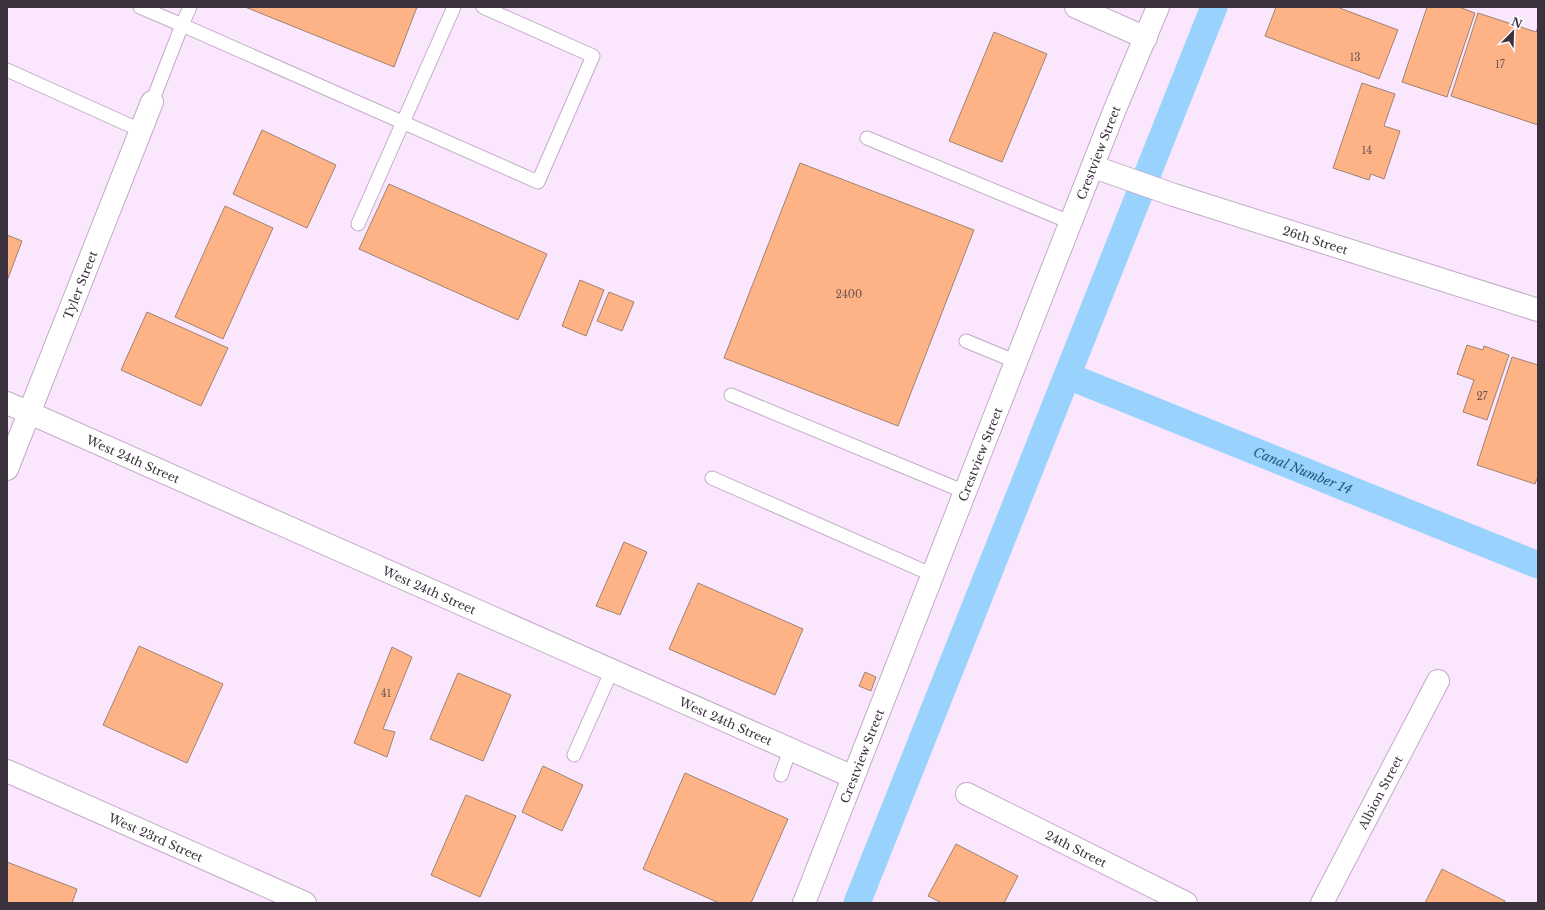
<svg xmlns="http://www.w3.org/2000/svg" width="1545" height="910" font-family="'Libre Baskerville',serif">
  <rect width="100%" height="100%" fill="#fae7fd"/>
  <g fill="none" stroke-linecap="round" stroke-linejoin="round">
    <g stroke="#99d3fd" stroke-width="27">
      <path id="s1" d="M1068 376 1538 565"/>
      <polyline points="857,903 1214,7"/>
    </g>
  </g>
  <g fill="#feb387" stroke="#a08271">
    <polygon points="245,7 417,7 394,67"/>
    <polygon points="1276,7 1337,7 1398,30 1379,79 1265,36"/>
    <polygon points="1427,7 1459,7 1475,13 1447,97 1402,82"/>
    <polygon points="1478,13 1536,32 1538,27 1538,125 1451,96"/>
    <polygon points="994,32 1047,54 1002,162 949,141"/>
    <polygon points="1362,83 1395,94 1384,126 1400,131 1384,179 1371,174 1369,180 1333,168"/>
    <polygon points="262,130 336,165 307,228 233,194"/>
    <polygon points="800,163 974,230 898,426 724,358"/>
    <polygon points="389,184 547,254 518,320 359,249"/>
    <polygon points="225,206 273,228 223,339 175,317"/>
    <polygon points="7,235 22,241 7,281"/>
    <polygon points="580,280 604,290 586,336 562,326"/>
    <polygon points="609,292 634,302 622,331 597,321"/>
    <polygon points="147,312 228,348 201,406 121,370"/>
    <polygon points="1467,345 1483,350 1484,346 1509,355 1487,420 1463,412 1474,380 1457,374"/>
    <polygon points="1512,357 1538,365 1538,476 1535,484 1477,465"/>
    <polygon points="624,542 647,552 620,615 596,606"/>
    <polygon points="698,583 803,629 775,695 669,649"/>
    <polygon points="139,646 223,684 187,763 103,725"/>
    <polygon points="392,647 412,657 383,729 395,732 387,757 354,743"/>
    <polygon points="865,672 876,677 871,691 859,686"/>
    <polygon points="458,673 511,695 483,761 430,739"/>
    <polygon points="543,766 583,785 562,831 522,812"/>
    <polygon points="685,773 788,819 751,903 719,903 643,869"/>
    <polygon points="466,795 516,816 480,897 431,875"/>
    <polygon points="956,844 1018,876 1004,903 942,903 928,896"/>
    <polygon points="7,862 77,889 72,903 7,903"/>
    <polygon points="1442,869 1505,901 1504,903 1425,903"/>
  </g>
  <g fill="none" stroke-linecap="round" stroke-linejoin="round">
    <g stroke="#c2abc6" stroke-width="15">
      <g id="service">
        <polyline points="140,7 182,25 190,7"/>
        <polyline points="7,70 140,130"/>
        <polyline points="152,102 182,25 538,182 593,56 483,7"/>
        <polyline points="867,138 1072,223"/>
        <polyline points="358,224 454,7"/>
        <polyline points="966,341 1017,362"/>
        <polyline points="731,395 965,492"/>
        <polyline points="712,478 933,575"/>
        <polyline points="574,755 612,670"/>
        <polyline points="781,775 790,750"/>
      </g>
    </g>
    <g stroke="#c2abc6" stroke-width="24">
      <g id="minor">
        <polyline points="1076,7 1146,38"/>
        <path id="s2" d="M1094 167 1174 195 1538 310"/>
        <path id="s3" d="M7 403 853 777"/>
        <path id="s4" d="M7 469 152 102"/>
        <path id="s5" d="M7 771 305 903"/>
        <path id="s6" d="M967 794 1186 903"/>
        <path id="s7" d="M804 903 1115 109 1158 7"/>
        <path id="s8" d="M1322 903 1438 681"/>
      </g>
    </g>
    <use href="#service" stroke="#fff" stroke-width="13"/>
    <use href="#minor" stroke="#fff" stroke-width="22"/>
  </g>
  <g text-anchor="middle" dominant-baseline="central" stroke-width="3.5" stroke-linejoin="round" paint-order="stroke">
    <g font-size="10" fill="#6c5250">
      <text x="1355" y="57">13</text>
      <text x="1500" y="64">17</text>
      <text x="1367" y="150">14</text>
      <text x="849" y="294">2400</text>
      <text x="1482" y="396">27</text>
      <text x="386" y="693">41</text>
    </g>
    <g font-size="12" fill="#3b323d" stroke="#fef9ff">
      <text stroke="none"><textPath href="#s7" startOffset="806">Crestview Street</textPath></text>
      <text stroke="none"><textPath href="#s2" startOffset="233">26th Street</textPath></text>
      <text stroke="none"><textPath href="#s4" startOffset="198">Tyler Street</textPath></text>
      <text stroke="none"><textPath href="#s7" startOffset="482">Crestview Street</textPath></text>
      <text stroke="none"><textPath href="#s3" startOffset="138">West 24th Street</textPath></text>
      <text stroke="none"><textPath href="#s3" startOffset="462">West 24th Street</textPath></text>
      <text stroke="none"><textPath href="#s3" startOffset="786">West 24th Street</textPath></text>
      <text stroke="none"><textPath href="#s7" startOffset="158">Crestview Street</textPath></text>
      <text stroke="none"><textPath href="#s8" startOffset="125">Albion Street</textPath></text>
      <text stroke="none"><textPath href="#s5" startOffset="163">West 23rd Street</textPath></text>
      <text stroke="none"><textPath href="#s6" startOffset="122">24th Street</textPath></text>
    </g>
    <g font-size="13" font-style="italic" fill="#235a7d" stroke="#fef9ff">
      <text stroke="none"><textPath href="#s1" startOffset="253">Canal Number 14</textPath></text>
    </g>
  </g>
  <rect width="1545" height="910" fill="none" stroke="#3b323d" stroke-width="16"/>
  <g transform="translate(1513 32) rotate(23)" stroke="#fef9ff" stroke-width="3" paint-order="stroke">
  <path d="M0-3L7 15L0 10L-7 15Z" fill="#3b323d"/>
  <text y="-6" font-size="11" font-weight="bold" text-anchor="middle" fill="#3b323d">N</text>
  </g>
</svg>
